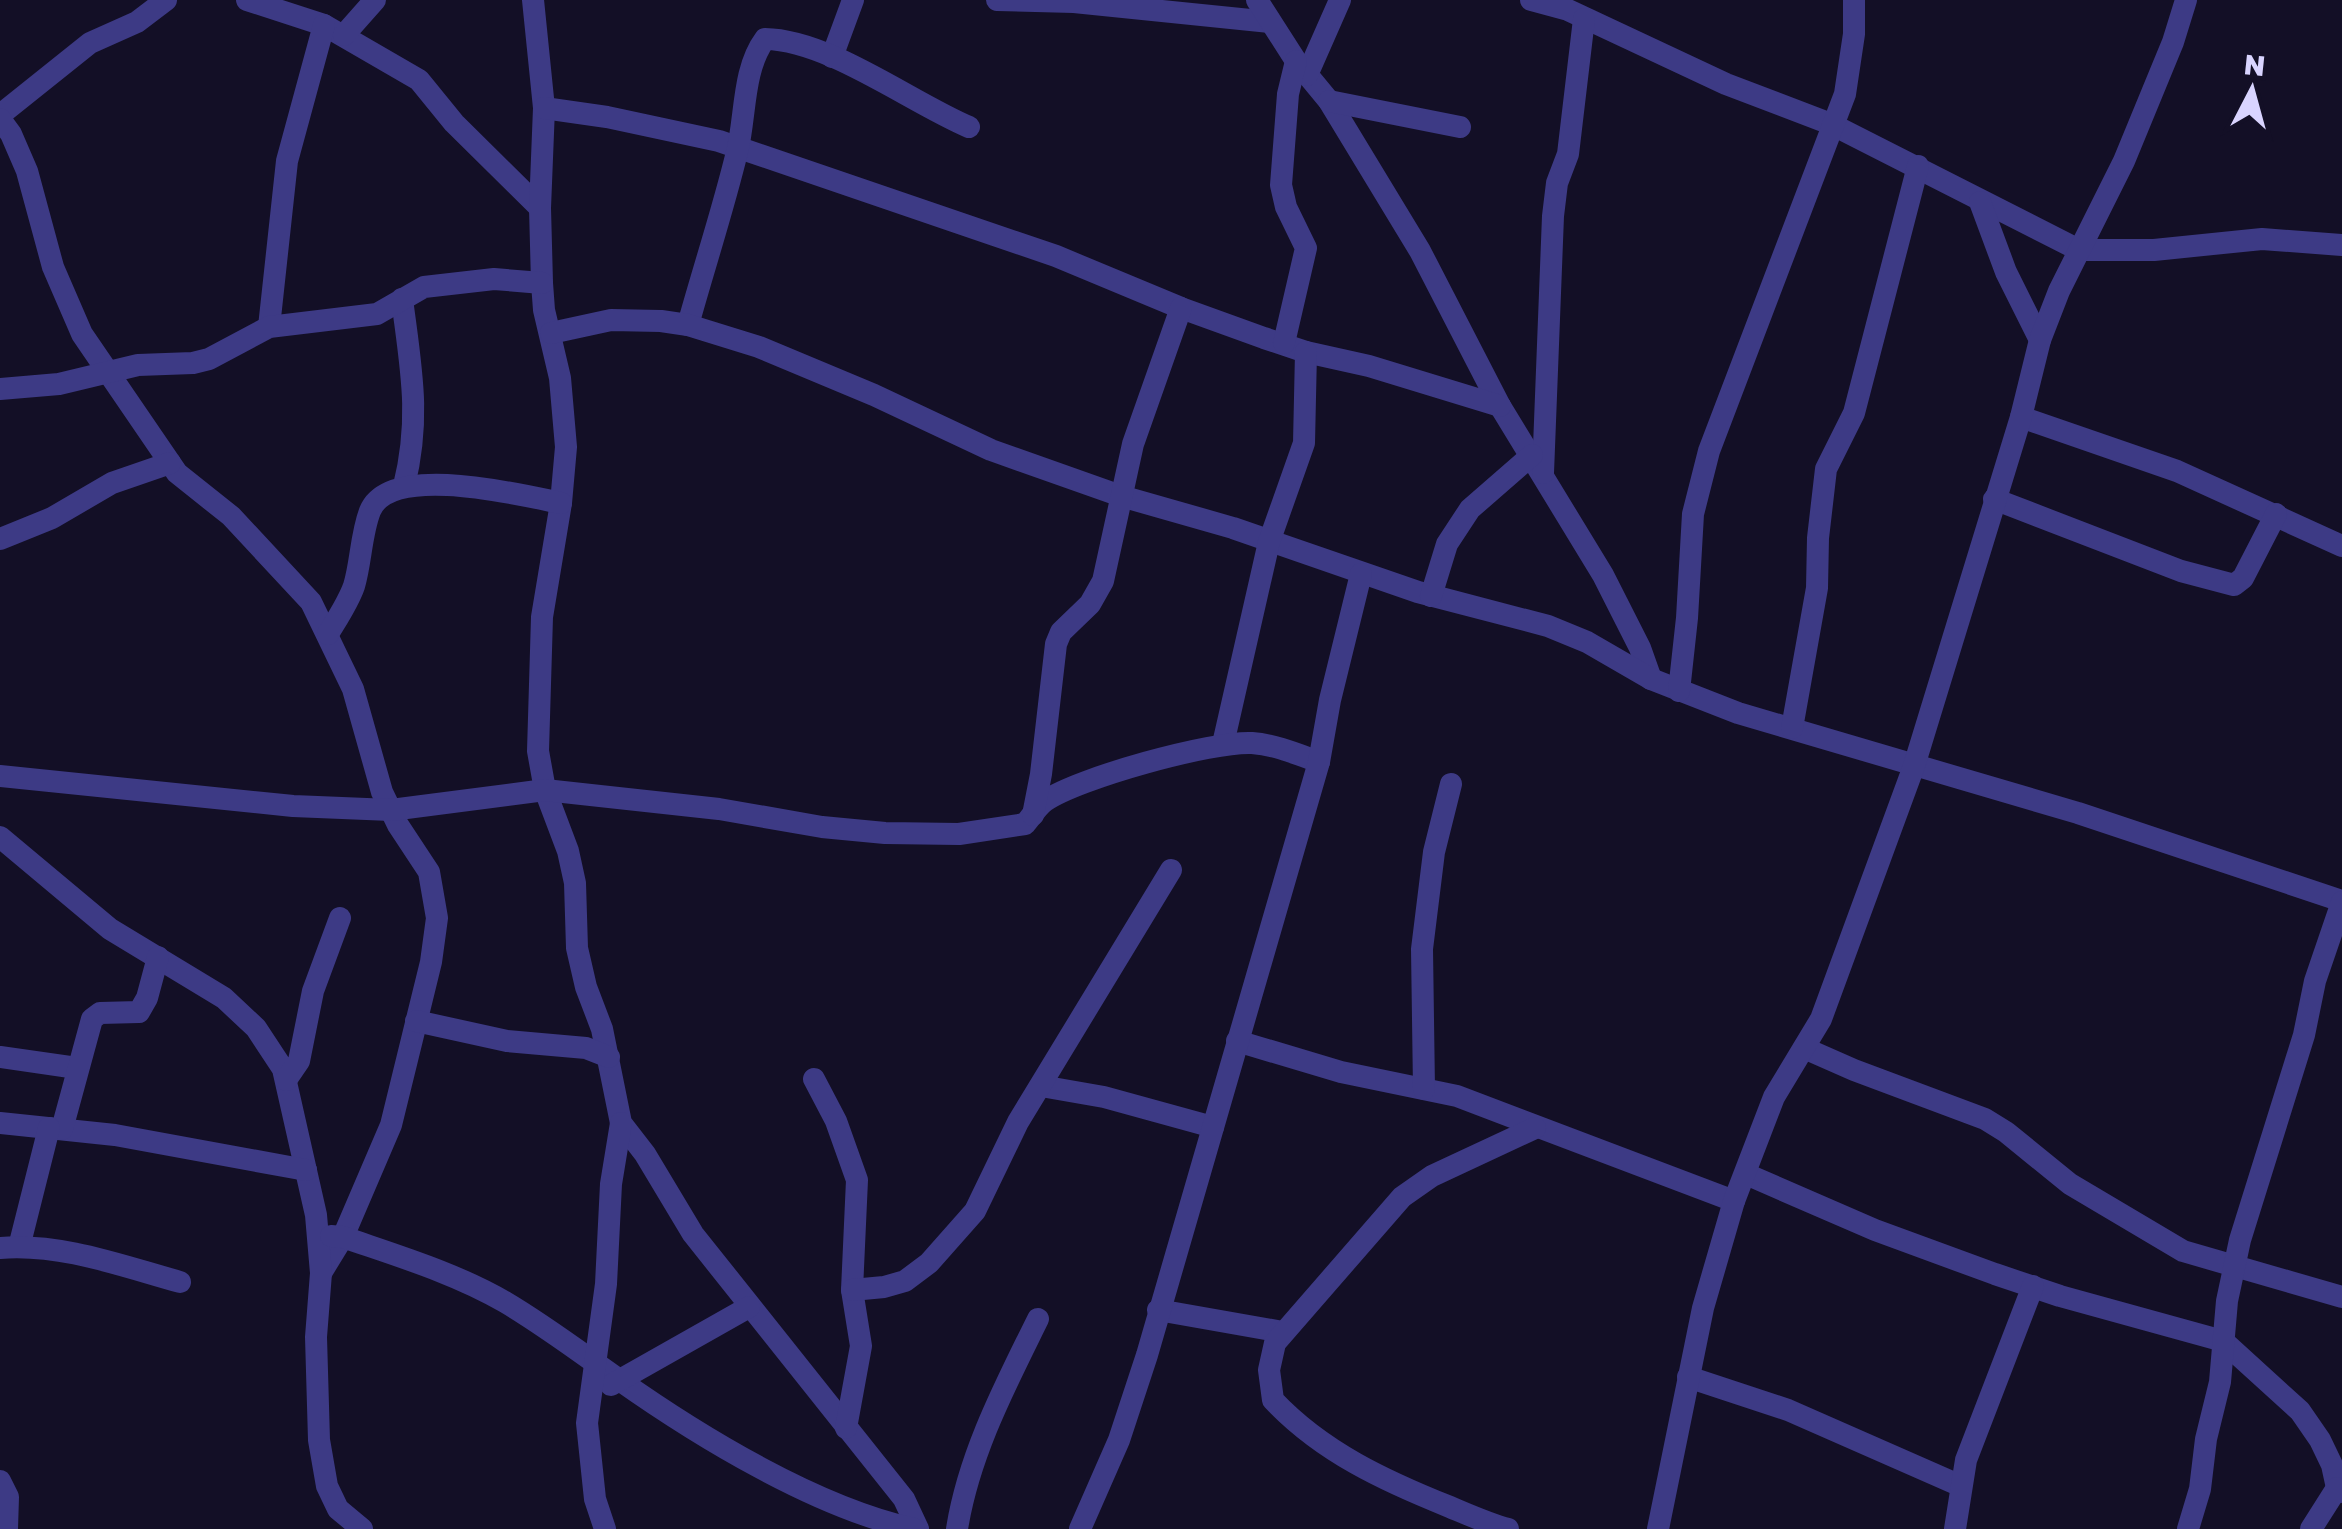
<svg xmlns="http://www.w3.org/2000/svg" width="2342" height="1529" font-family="'Golos Text',sans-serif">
  <rect width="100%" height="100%" fill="#130f26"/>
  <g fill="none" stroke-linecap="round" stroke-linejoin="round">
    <g stroke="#3d3a85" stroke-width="22">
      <polyline points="247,0 324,25 419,80 454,123 540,208"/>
      <polyline points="533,0 544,108 540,208 542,283 544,310 560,378 566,447 561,503 542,617 538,751 545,790 568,851 575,883 577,948 586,987 602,1029 621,1123 645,1154 693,1234 904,1499 918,1529"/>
      <polyline points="997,0 1074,2 1270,22"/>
      <polyline points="1257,0 1296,61 1329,101 1420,251 1500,406 1603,575 1640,648 1651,679"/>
      <polyline points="1531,0 1568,10 1726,84 1831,124 2079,250 2154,250 2262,239 2342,245"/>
      <polyline points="344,35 375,0"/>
      <polyline points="832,57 853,0"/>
      <polyline points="1307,75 1340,0"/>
      <polyline points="1329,101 1460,127"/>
      <polyline points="544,108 607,117 719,141 1056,256 1181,308 1264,338 1306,352 1369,366 1500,406"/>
      <polyline points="0,115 90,43 137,22 166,0"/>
      <polyline points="0,119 11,134 27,171 53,267 82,334 177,473 231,516 311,602 353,689 382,792 398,825 429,872 437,918 431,962 391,1125 343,1237 321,1273"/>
      <polyline points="1980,202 2006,272 2040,340"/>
      <path d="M402 299C411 369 421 417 404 486"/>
      <path d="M688 325C704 267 723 210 737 152 746 117 742 70 765 39 829 40 910 102 969 127"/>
      <polyline points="269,327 287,161 324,25"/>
      <polyline points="551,333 611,320 661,321 688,325 759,347 874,395 991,450 1121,496 1233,528 1418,592 1548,626 1587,642 1651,679 1738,713 2078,813 2342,901"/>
      <polyline points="1284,343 1306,248 1286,207 1281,185 1288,94 1296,61"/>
      <polyline points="0,389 59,384 138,365 193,363 209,359 269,327 377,314 424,287 494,279 542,283"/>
      <polyline points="2021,417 2177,471 2342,546"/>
      <polyline points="1543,473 1553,216 1557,183 1568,154 1584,19"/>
      <polyline points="1994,499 2181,571 2234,585 2243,578 2276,514"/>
      <polyline points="0,539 52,518 112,483 170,463"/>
      <polyline points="1431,596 1447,544 1470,509 1532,455"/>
      <path d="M328 634C337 619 348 603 354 586 361 563 361 534 370 511 390 462 521 495 561 503"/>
      <polyline points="1679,691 1687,618 1693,514 1709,451 1845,94 1854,34 1854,0"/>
      <polyline points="1792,728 1817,588 1818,538 1826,469 1854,413 1918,166"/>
      <polyline points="1223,744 1269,542 1304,443 1306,352"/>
      <path d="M0 776 293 806 391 810 545 790 719 809 822 827 885 833 959 834 1025 824C1031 817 1037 807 1045 801 1078 778 1212 741 1252 743 1276 745 1297 754 1319 762"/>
      <polyline points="1033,815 1041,774 1056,644 1061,632 1090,604 1103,581 1133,444 1181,308"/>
      <polyline points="0,837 110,929 224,998 256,1028 283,1069 316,1215 321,1273 316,1337 319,1440 327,1486 338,1509 362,1529"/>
      <polyline points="416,1021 507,1041 586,1048 609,1057"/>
      <polyline points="1237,1041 1341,1072 1457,1096 1734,1201"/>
      <polyline points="1804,1048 1854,1070 1985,1119 2006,1132 2070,1184 2183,1251 2342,1297"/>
      <polyline points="0,1057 77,1068"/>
      <polyline points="814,1079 836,1121 857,1180 852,1290 861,1346 846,1428"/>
      <polyline points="286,1080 299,1061 313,991 340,918"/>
      <polyline points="1041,1086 1104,1097 1213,1127"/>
      <polyline points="1424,1089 1422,949 1434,852 1451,784"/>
      <polyline points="0,1123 115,1135 306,1170"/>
      <polyline points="62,1129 92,1019 100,1013 139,1012 147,998 158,957"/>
      <polyline points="1746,1174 1875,1230 1995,1274 2060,1296 2223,1341 2300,1411 2320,1440 2332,1465 2337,1488 2342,1492"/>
      <path d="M331 1236 343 1237C398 1256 455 1273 505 1302 544 1325 581 1353 618 1379 700 1437 817 1508 914 1529"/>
      <polyline points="19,1247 49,1128"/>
      <path d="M0 1248C61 1243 122 1266 180 1282"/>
      <polyline points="852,1290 884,1287 905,1281 929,1263 975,1211 1018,1122 1171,870"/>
      <polyline points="1158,1310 1283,1332"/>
      <polyline points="1688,1377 1788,1410 1961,1486"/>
      <polyline points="611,1385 749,1307"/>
      <polyline points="0,1481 8,1497 7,1529"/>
      <polyline points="605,1529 595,1499 587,1423 606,1284 611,1184 621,1123"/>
      <path d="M957 1529C969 1454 1005 1386 1038 1319"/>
      <polyline points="1080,1529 1119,1440 1147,1355 1319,762 1330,700 1361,574"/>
      <path d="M1508 1529C1489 1524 1469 1515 1450 1507 1385 1481 1322 1452 1273 1400L1269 1370 1275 1343 1402 1197 1432 1176 1535 1128"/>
      <polyline points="1658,1529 1703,1308 1734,1201 1774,1097 1821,1019 1914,766 2021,417 2040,340 2059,291 2124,161 2173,42 2186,0"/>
      <polyline points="1955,1529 1966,1460 2033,1286"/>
      <polyline points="2188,1529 2200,1489 2206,1439 2220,1382 2227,1301 2240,1240 2304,1035 2315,981 2342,902"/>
      <polyline points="2311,1529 2337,1488"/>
    </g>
  </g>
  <g transform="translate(2252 90) rotate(6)" stroke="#130f26" stroke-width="8" paint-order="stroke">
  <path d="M0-8L18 38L0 25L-18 38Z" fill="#d9d4ff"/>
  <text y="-15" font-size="28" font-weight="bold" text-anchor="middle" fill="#d9d4ff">N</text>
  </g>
</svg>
